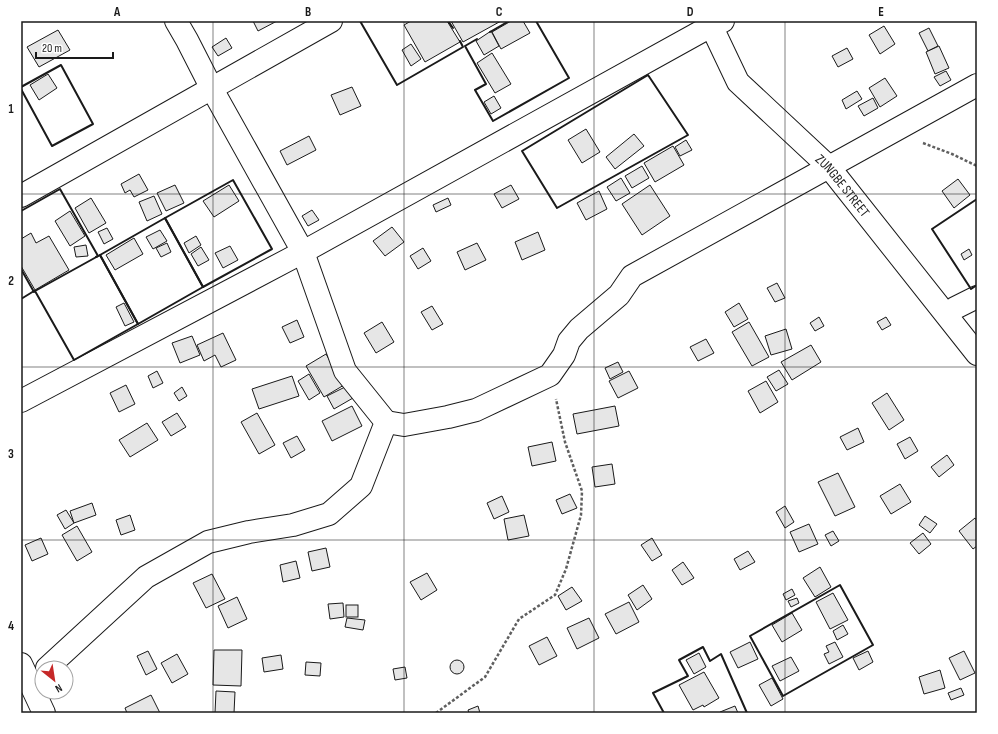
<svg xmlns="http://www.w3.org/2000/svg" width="998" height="734" font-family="'Sofia Sans Condensed',sans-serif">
  <rect width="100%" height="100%" fill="#fff"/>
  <g fill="#e6e6e6" stroke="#1a1a1a">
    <polygon points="253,21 277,21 258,31"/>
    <polygon points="411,21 447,21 460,42 425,62 404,25"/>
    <polygon points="451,21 501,21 463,42"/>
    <polygon points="511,21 523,21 530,33 501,49 492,32"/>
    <polygon points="884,26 895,44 880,54 869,35"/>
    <polygon points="929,28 938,46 928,51 919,33"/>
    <polygon points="58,30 70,50 39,67 27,47"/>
    <polygon points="491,31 499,46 484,55 476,41"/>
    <polygon points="226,38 232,48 218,56 212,47"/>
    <polygon points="411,44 421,59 411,66 402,50"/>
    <polygon points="939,46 949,68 935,74 926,52"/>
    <polygon points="847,48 853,59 838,67 832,56"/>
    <polygon points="492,53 511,84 495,93 477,63"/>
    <polygon points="946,71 951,80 940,86 934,77"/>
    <polygon points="48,74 57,88 39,100 30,85"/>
    <polygon points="885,78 897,96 880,107 869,88"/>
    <polygon points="352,87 361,106 340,115 331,95"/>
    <polygon points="857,91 862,99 846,109 842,100"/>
    <polygon points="494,96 501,108 491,114 484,102"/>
    <polygon points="873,98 878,108 864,116 858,106"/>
    <polygon points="586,129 600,152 582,163 568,140"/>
    <polygon points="634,134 644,146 615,169 606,157"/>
    <polygon points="309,136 316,150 287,165 280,151"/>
    <polygon points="686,140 692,150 680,156 675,147"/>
    <polygon points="673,146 684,165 655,182 644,163"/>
    <polygon points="642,166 649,178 632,188 625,176"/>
    <polygon points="139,174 148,190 134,197 130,190 125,193 121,184"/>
    <polygon points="621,178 630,193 616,201 607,187"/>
    <polygon points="958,179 970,195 954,208 942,191"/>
    <polygon points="175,185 184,203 166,211 157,193"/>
    <polygon points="229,185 239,201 214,217 203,201"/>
    <polygon points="511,185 519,199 502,208 494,194"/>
    <polygon points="650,185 670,216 642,235 622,204"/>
    <polygon points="599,191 607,209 586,220 577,203"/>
    <polygon points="154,196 162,214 147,221 139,202"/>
    <polygon points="91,198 106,223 89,233 75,208"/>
    <polygon points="448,198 451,205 436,212 433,205"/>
    <polygon points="312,210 319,220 308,226 302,216"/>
    <polygon points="70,211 85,236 70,246 55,221"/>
    <polygon points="392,227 404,242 385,256 373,241"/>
    <polygon points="107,228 113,239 104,244 98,232"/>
    <polygon points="160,230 167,241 153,249 146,237"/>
    <polygon points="538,232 545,250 522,260 515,242"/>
    <polygon points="31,233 36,243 49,236 69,270 35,290 21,266 21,239"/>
    <polygon points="196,236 201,245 189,253 184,243"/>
    <polygon points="134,238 143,254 115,270 106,255"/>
    <polygon points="167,243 171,252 161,257 156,248"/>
    <polygon points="477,243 486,260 465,270 457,252"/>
    <polygon points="86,245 88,256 76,257 74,247"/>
    <polygon points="230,246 238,260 223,268 215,253"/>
    <polygon points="201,247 209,260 198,266 191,254"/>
    <polygon points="423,248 431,261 418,269 410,256"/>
    <polygon points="969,249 972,255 964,260 961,254"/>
    <polygon points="777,283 785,298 775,302 767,288"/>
    <polygon points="124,303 134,322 125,326 116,307"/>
    <polygon points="739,303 748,319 734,327 725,312"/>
    <polygon points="432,306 443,324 432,330 421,312"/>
    <polygon points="819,317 824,326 815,331 810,323"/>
    <polygon points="886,317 891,325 882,330 877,322"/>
    <polygon points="297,320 304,337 290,343 282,327"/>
    <polygon points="382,322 394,342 376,353 364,333"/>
    <polygon points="749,322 769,357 752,366 732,332"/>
    <polygon points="786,329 792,349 771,355 765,336"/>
    <polygon points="223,333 236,360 221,367 215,355 204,361 197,345"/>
    <polygon points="192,336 200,355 180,363 172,343"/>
    <polygon points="706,339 714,353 698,361 690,347"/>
    <polygon points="811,345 821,362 792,380 781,362"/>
    <polygon points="326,354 344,385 324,397 306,366"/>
    <polygon points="618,362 623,372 610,379 605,368"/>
    <polygon points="779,370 788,384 776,391 767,377"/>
    <polygon points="157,371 163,383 153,388 148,376"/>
    <polygon points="629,371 638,388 618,398 609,381"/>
    <polygon points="309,374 320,393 309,400 298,381"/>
    <polygon points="292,376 299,396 259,409 252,389"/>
    <polygon points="766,381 778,402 760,413 748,391"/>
    <polygon points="126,385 135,404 119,412 110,393"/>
    <polygon points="347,386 353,398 334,409 327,396"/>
    <polygon points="182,387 187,396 179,401 174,393"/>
    <polygon points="887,393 904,420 889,430 872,403"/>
    <polygon points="352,406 362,426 332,441 322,421"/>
    <polygon points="615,406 619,426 577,434 573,414"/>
    <polygon points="177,413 186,427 171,436 162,422"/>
    <polygon points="257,413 275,445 259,454 241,422"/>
    <polygon points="147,423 158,440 130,457 119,440"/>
    <polygon points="858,428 864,442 847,450 840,437"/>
    <polygon points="297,436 305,450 291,458 283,443"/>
    <polygon points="910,437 918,451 905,459 897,444"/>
    <polygon points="552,442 556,461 532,466 528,447"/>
    <polygon points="947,455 954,465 939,477 931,467"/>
    <polygon points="612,464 615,484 595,487 592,467"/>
    <polygon points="838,473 855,507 835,516 818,482"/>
    <polygon points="900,484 911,502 891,514 880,496"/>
    <polygon points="570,494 577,508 562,514 556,500"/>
    <polygon points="502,496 509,512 494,519 487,503"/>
    <polygon points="92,503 96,515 74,523 70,511"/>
    <polygon points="785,506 794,522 785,528 776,512"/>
    <polygon points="66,510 74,523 65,529 57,515"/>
    <polygon points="130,515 135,530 121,535 116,520"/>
    <polygon points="524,515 529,536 508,540 504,519"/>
    <polygon points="925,516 937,524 930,533 919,525"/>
    <polygon points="975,518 977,521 977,546 973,549 959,531"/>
    <polygon points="809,524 818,544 799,552 790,532"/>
    <polygon points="77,526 92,552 77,561 62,535"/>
    <polygon points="833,531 839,541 831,546 825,535"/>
    <polygon points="923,533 931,544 919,554 910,543"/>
    <polygon points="41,538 48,554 32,561 25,545"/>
    <polygon points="652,538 662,555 652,561 641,545"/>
    <polygon points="326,548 330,567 312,571 308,552"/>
    <polygon points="748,551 755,562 740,570 734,559"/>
    <polygon points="296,561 300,578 283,582 280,565"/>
    <polygon points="683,562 694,578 682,585 672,570"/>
    <polygon points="820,567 831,587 815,597 803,578"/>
    <polygon points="427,573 437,590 421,600 410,582"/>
    <polygon points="212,574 225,599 206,608 193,583"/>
    <polygon points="643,585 652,599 637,610 628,595"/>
    <polygon points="572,587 582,601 566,610 558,596"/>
    <polygon points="792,589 795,595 786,600 783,594"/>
    <polygon points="833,593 848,620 830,629 816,602"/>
    <polygon points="237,597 247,619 228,628 218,606"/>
    <polygon points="797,598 799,603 791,607 788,601"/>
    <polygon points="629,602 639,622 616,634 605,614"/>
    <polygon points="343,603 344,617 330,619 328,604"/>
    <rect x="346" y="605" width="12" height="12"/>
    <polygon points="792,613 802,630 782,642 772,625"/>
    <polygon points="347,618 365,620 363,630 345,627"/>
    <polygon points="589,618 599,638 577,649 567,628"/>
    <polygon points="843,625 848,634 837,640 833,631"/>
    <polygon points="547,637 557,656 539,665 529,646"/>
    <polygon points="750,642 758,659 738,668 730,652"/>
    <polygon points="835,642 843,657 829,664 824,654 829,652 826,646"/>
    <polygon points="214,650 242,650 241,686 213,685"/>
    <polygon points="148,651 157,669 146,675 137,656"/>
    <polygon points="868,651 873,662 859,670 853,658"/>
    <polygon points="964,651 975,673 960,680 949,658"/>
    <polygon points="699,653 706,667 694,674 686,660"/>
    <polygon points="177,654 188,674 172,683 161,663"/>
    <polygon points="281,655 283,669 264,672 262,658"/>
    <polygon points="791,657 799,671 780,681 772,666"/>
    <circle cx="457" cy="667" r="7"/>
    <polygon points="306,662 321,663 320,676 305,675"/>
    <polygon points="405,667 407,678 395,680 393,669"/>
    <polygon points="940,670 945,688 924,694 919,677"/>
    <polygon points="704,672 719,698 704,707 703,705 693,710 679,685"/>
    <polygon points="772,678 783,699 771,706 759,685"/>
    <polygon points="961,688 964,695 951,700 948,693"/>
    <polygon points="216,691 235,692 234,713 215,713"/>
    <polygon points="151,695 160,713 127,713 125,708"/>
    <polygon points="478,706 480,713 469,713 468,710"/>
    <polygon points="735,706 738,713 721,713 720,712"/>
  </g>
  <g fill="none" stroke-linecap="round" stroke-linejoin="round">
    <g stroke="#1a1a1a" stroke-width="24">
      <g id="street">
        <path id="s1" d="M709 21 738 82 829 167 977 354"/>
        <polyline points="21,196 331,21"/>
        <polyline points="955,308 977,297"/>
        <polyline points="21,401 303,252 711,26 723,21"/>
        <polyline points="386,422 404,425 448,417 476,410 550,375 564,355 569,341 579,329 619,295 632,276 977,85"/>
        <polyline points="21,664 44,713"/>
        <polyline points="47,668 146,577 208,542 249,532 293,525 329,514 361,486 386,422 345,371 303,252 212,89 187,40 176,21"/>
      </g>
    </g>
    <g stroke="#5f5f5f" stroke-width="2.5" stroke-dasharray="3 2" stroke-linecap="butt">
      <polyline points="923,143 952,154 977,166"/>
      <polyline points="436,713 485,677 519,619 555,595 566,569 581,515 582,491 565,442 556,399"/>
    </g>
    <use href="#street" stroke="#fff" stroke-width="22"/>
    <g stroke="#1a1a1a" stroke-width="2">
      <polyline points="360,21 397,85 463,47 460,41"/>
      <polyline points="448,21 453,28"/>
      <polyline points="490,32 509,21"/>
      <polyline points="477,39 465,46 486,84 475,90 493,121 569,78 536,21"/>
      <polygon points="648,75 688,135 557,208 522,151"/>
      <polyline points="21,87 61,65 93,124 52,146 21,89"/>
      <polygon points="233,180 272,249 203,287 165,218"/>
      <polyline points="977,199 932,229 971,289 977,285"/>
      <polyline points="21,211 60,189 98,256 96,257"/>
      <polygon points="165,218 203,287 138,324 100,255"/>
      <polygon points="100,255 138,324 74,360 35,291"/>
      <polyline points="21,269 34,292 35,291"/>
      <polyline points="21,299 34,291"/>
      <polygon points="840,585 873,645 783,696 750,636"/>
      <polyline points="664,713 653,693 688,676 679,660 703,647 710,661 721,654 747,713"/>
    </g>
  </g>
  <path fill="none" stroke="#1a1a1a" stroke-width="1" stroke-opacity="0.55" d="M213 21V713M404 21V713M594 21V713M785 21V713M21 194H977M21 367H977M21 540H977"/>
  <g text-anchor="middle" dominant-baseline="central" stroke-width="3" stroke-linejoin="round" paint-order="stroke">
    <g font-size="14" fill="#1a1a1a" stroke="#fff">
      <text stroke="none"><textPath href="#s1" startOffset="215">ZUNGBE STREET</textPath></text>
    </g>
  </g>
  <rect width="998" height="734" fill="none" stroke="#ffffff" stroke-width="44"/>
  <g transform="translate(54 680) rotate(150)"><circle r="19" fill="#ffffff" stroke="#a3a3a3"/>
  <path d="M0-3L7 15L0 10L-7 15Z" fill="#c62828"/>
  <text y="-6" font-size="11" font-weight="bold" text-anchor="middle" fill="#1a1a1a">N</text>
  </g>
  <path d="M36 52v6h77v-6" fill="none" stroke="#1a1a1a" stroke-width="2"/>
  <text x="42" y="52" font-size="12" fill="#1a1a1a" stroke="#ffffff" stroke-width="3" paint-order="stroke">20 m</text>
  <rect x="22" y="22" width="954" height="690" fill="none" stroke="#1a1a1a" stroke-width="1.5"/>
  <g font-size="13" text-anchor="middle" font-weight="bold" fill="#1a1a1a">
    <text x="117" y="16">A</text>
    <text x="308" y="16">B</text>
    <text x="499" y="16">C</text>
    <text x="690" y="16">D</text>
    <text x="881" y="16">E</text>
    <text x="11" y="113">1</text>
    <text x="11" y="285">2</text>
    <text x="11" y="458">3</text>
    <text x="11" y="630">4</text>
  </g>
</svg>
